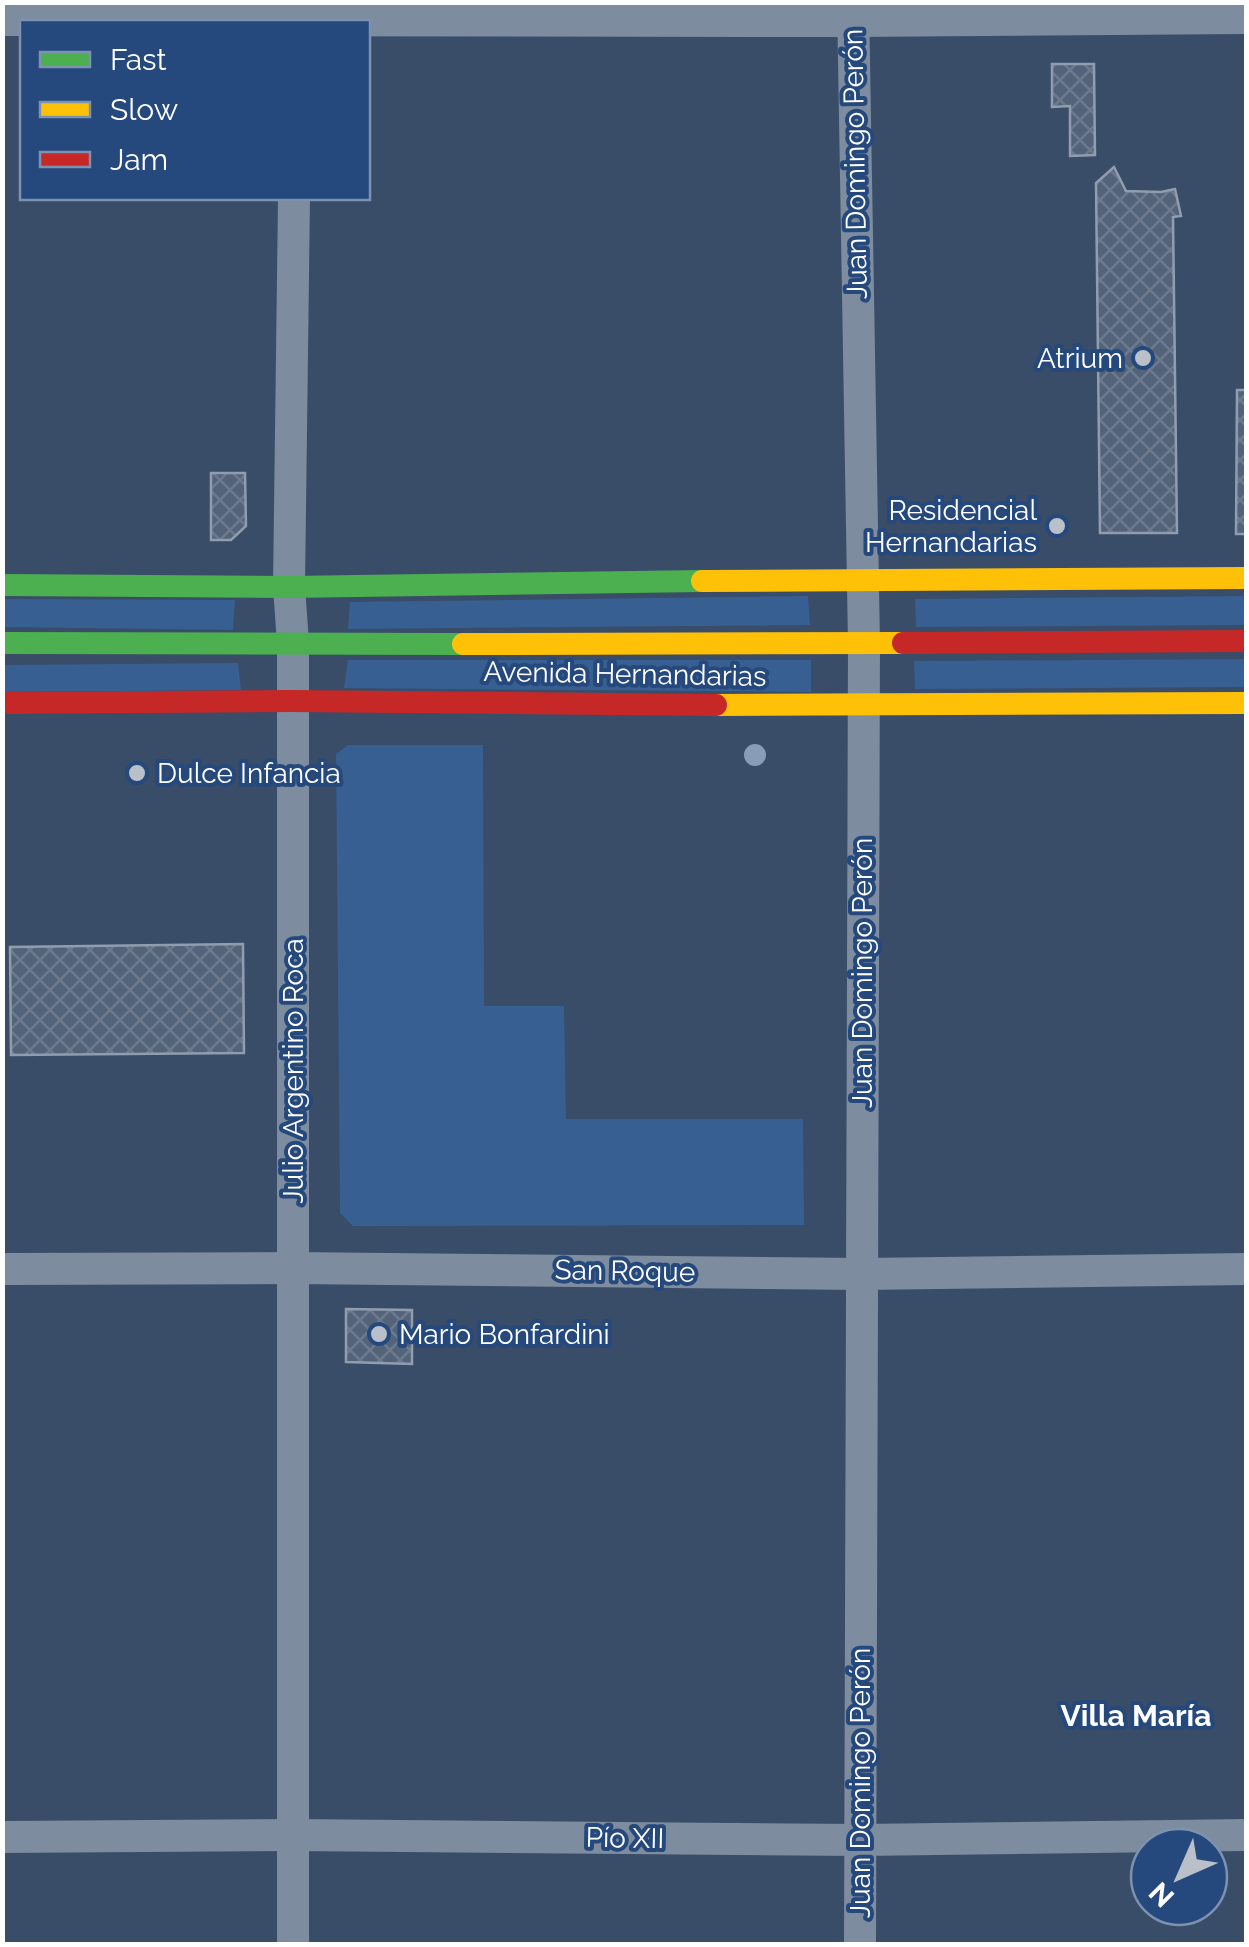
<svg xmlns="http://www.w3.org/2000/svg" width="1249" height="1947" font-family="Raleway,sans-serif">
  <defs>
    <pattern id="building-cross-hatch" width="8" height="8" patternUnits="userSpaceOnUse" patternTransform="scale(2.5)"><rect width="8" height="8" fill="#53637a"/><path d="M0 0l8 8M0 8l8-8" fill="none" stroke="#6d7a8e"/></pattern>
  </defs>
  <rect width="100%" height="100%" fill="#394c68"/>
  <g fill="#385f92">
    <polygon points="808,596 810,625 348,629 350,602"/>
    <polygon points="1246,596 1246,625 916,627 915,599"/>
    <polygon points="3,599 235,600 233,630 3,627"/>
    <polygon points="1246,659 1246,687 915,689 914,661"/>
    <polygon points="348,660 811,660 811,692 344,688"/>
    <polygon points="238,663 241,690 3,692 2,665"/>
    <polygon points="348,745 483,745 484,1006 564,1006 566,1119 803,1119 804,1225 353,1226 340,1213 336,754"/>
  </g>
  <g fill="url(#building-cross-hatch)" stroke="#909dae" stroke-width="2.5">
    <polygon points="1052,64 1094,64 1095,155 1070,156 1070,106 1052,107"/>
    <polygon points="1114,167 1126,191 1161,192 1175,189 1181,216 1173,217 1177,533 1100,533 1096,183"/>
    <polygon points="1237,390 1246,390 1246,534 1236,534"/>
    <polygon points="211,473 245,473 246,526 231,540 211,540"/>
    <polygon points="243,944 244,1053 11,1055 10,947"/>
    <polygon points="346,1309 412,1310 412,1364 346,1362"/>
  </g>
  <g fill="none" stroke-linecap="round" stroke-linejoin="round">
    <g stroke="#7d8c9f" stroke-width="32">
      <polyline points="853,2 864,644 860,1944"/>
      <polyline points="2,20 853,21 1246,18"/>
      <polyline points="2,1269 293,1268 862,1274 1246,1269"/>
      <polyline points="2,1837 293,1835 860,1840 1246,1835"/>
      <polyline points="293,1944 293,643 289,587 294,198"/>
    </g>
    <g stroke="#4caf50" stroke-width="22">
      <polyline points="2,585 289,587 702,581"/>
      <polyline points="2,643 463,644"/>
    </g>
    <g stroke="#ffc107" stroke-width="22">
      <polyline points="702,581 1246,578"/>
      <polyline points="463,644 903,643"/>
      <polyline points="716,705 1246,703"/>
    </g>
    <g stroke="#c62828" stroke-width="22">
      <polyline points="903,643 1246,641"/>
      <polyline points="2,703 292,701 716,705"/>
    </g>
  </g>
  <circle fill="#899cb5" cx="755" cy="755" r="11"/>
  <g fill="#bac0ca" stroke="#25497c" stroke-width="4">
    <circle cx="1143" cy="358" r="10"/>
    <circle cx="1057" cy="526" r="10"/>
    <circle cx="137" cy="773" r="10"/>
    <circle cx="379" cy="1334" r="10"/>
  </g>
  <g text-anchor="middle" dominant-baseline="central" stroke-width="8" stroke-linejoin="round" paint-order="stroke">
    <g font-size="28" fill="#fff" stroke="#25497c">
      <text transform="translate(855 164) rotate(-91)">Juan Domingo Perón</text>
      <text transform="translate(625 674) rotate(1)">Avenida Hernandarias</text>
      <text transform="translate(862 973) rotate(-90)">Juan Domingo Perón</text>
      <text transform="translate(293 1071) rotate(-90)">Julio Argentino Roca</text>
      <text transform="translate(625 1271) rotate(1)">San Roque</text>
      <text transform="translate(860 1783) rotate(-90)">Juan Domingo Perón</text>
      <text transform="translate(625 1838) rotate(1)">Pío XII</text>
    </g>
    <g font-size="28" fill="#fff" stroke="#25497c" text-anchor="end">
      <text x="1123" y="358">Atrium</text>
      <text x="1037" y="510">Residencial<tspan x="1037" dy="32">Hernandarias</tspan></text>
      <text x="157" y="773" text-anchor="start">Dulce Infancia</text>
      <text x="399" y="1334" text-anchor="start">Mario Bonfardini</text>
    </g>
    <g font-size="30" font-weight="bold" fill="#fff" stroke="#25497c">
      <text x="1136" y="1715">Villa María</text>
    </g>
  </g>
  <rect width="1249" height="1947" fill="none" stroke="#ffffff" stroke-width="10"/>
  <rect x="20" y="20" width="350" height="180" fill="#25497c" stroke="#7c92b0" stroke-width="2.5"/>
  <rect x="40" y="52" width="50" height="15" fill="#4caf50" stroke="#7c92b0" stroke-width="2.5"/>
  <text x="110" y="70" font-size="30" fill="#ffffff">Fast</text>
  <rect x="40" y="102" width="50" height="15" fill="#ffc107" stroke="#7c92b0" stroke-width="2.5"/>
  <text x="110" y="120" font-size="30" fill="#ffffff">Slow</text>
  <rect x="40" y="152" width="50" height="15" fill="#c62828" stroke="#7c92b0" stroke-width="2.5"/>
  <text x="110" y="170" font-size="30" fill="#ffffff">Jam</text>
  <g transform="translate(1179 1877) rotate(225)"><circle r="48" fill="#25497c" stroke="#7c92b0" stroke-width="2.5"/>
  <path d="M0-8L18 38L0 25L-18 38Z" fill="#bac0ca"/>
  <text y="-15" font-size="28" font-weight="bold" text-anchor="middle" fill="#ffffff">N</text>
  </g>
</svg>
